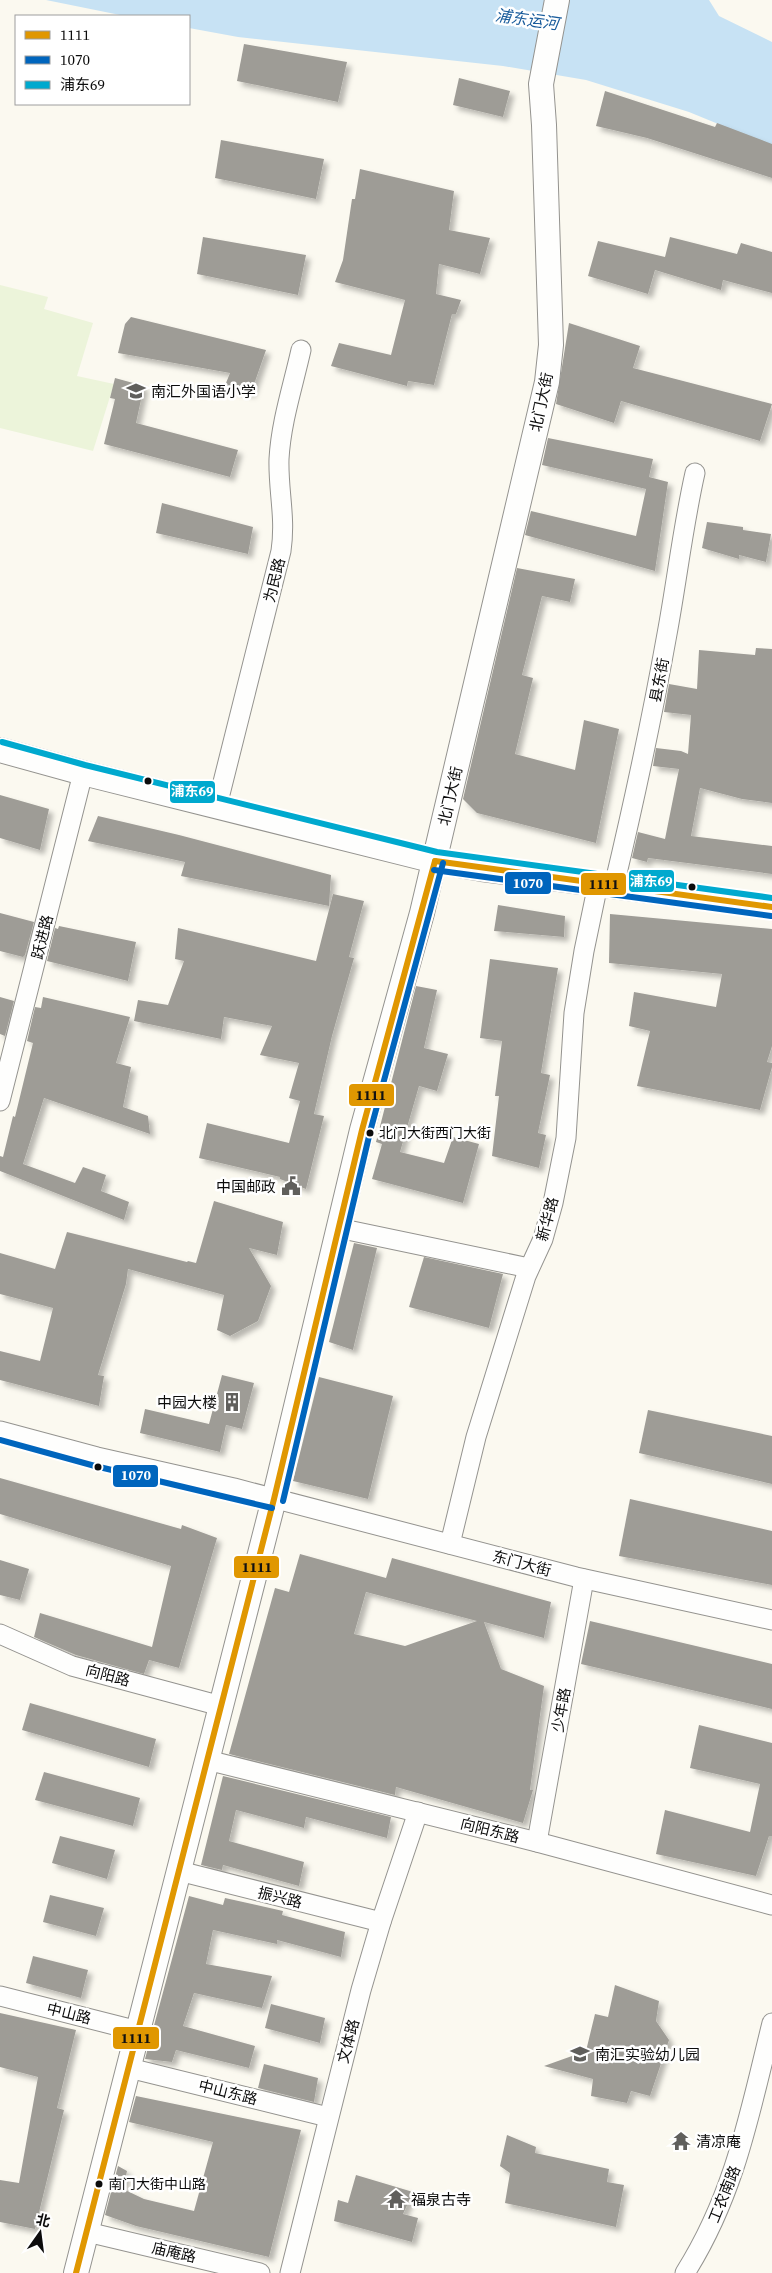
<svg xmlns="http://www.w3.org/2000/svg" width="772" height="2273" font-family="'Source Serif 4','Noto Sans SC',serif">
  <defs>
    <filter id="shadow"><feDropShadow dx="4.5" dy="4.5" stdDeviation="2.5" flood-color="#0004"/></filter>
  </defs>
  <rect width="100%" height="100%" fill="#fbf9f0"/>
  <polygon fill="#ecf4da" points="0,285 48,297 44,309 93,323 77,376 114,384 93,451 0,428"/>
  <polygon fill="#c7e2f4" points="46,0 709,0 719,16 772,42 772,146 689,112 586,80 503,66 238,37 189,28 189,16 125,16"/>
  <g fill="#9e9c96" fill-rule="evenodd" filter="url(#shadow)">
    <polygon points="244,44 347,62 338,102 237,81"/>
    <polygon points="459,78 510,91 503,117 453,105"/>
    <polygon points="605,91 715,127 717,123 772,144 772,178 647,138 596,126"/>
    <polygon points="221,140 324,159 316,199 215,178"/>
    <polygon points="360,169 454,191 449,230 490,238 480,274 439,264 436,294 461,300 456,314 452,314 434,385 408,381 407,386 331,366 339,343 391,355 405,300 335,282 343,260 352,199 355,199"/>
    <polygon points="203,237 306,255 298,295 197,274"/>
    <polygon points="670,237 737,254 741,243 772,252 772,293 723,280 721,290 655,270 648,294 588,276 598,241 665,257"/>
    <polygon points="131,317 266,350 251,393 224,388 230,373 118,353 125,324"/>
    <polygon points="569,323 640,346 633,368 772,404 760,441 621,401 614,423 556,404"/>
    <polygon points="115,378 144,386 136,423 238,450 230,477 104,444 115,399 110,398"/>
    <polygon points="548,438 653,459 649,477 668,482 655,571 525,535 531,511 636,536 646,489 542,465"/>
    <polygon points="162,503 253,527 248,554 156,533"/>
    <polygon points="707,522 743,527 743,530 771,534 766,562 739,555 739,559 702,548"/>
    <polygon points="517,568 575,579 570,602 542,596 522,675 533,678 515,754 575,770 584,720 619,729 596,843 477,813 463,799"/>
    <polygon points="756,648 772,649 772,803 742,799 700,788 691,836 772,846 772,874 648,858 647,862 632,858 638,832 665,839 679,769 653,766 656,748 681,751 688,754 691,715 664,712 669,684 697,689 699,650 755,655"/>
    <polygon points="0,795 49,809 40,850 0,838"/>
    <polygon points="98,816 179,835 331,875 329,906 181,876 185,862 88,841"/>
    <polygon points="333,894 364,901 349,957 354,958 332,1036 314,1114 324,1116 306,1189 280,1179 280,1177 199,1158 207,1123 289,1143 300,1101 289,1098 299,1063 260,1055 272,1026 224,1017 221,1039 134,1021 138,1000 168,1005 184,961 175,959 178,928 316,961"/>
    <polygon points="498,905 565,916 564,937 494,931"/>
    <polygon points="0,913 34,922 25,955 23,957 0,951"/>
    <polygon points="610,914 772,929 772,1046 767,1062 772,1063 772,1067 760,1110 637,1086 650,1031 629,1026 634,992 716,1007 722,974 609,963"/>
    <polygon points="59,926 136,942 128,981 47,961 55,928 58,929"/>
    <polygon points="490,959 558,968 541,1073 550,1075 538,1133 546,1135 539,1168 492,1156 499,1096 495,1096 502,1041 480,1038"/>
    <polygon points="416,986 437,990 424,1048 448,1054 437,1091 419,1086 400,1152 444,1163 453,1137 479,1144 463,1203 372,1179 382,1144 376,1142"/>
    <polygon points="0,997 14,1001 5,1036 0,1034"/>
    <polygon points="43,997 130,1017 116,1063 131,1067 123,1107 148,1116 150,1134 44,1098 23,1164 75,1183 83,1167 106,1175 101,1191 129,1202 124,1220 0,1171 0,1156 3,1157 13,1116 15,1117 33,1043 27,1041 35,1007 41,1008"/>
    <polygon points="214,1201 283,1222 277,1255 249,1248 271,1286 258,1321 230,1336 217,1330 224,1295 128,1269 126,1284 98,1375 104,1376 99,1406 0,1380 0,1351 40,1361 53,1308 0,1294 0,1253 55,1269 67,1232 187,1262 188,1261 196,1263"/>
    <polygon points="354,1243 377,1248 353,1350 329,1342"/>
    <polygon points="424,1257 503,1274 489,1328 409,1307"/>
    <polygon points="222,1375 254,1383 242,1429 226,1425 220,1452 140,1433 145,1409 209,1424"/>
    <polygon points="319,1377 393,1396 368,1499 293,1481"/>
    <polygon points="648,1410 772,1436 772,1484 639,1453"/>
    <polygon points="0,1478 181,1529 182,1525 217,1538 179,1668 149,1660 144,1674 76,1655 34,1637 40,1613 152,1647 171,1566 0,1514"/>
    <polygon points="630,1499 772,1531 772,1585 619,1556"/>
    <path d="M300 1554 386 1578 392 1558 551 1602 544 1638 484 1622 501 1669 544 1686 530 1790H533L523 1823 396 1787 395 1795 229 1754 275 1588 289 1592ZM366 1592 477 1621 405 1646 354 1634Z"/>
    <polygon points="0,1560 29,1569 20,1600 0,1595"/>
    <polygon points="590,1621 772,1664 772,1709 581,1664"/>
    <polygon points="30,1703 156,1739 149,1767 22,1730"/>
    <polygon points="699,1725 772,1743 772,1836 769,1836 756,1876 656,1854 665,1810 750,1832 760,1784 690,1768"/>
    <polygon points="44,1772 140,1798 133,1826 35,1800"/>
    <polygon points="223,1776 391,1817 387,1838 306,1817 304,1828 236,1810 229,1841 304,1862 299,1886 223,1865 222,1870 201,1865"/>
    <polygon points="60,1836 115,1850 107,1879 52,1863"/>
    <polygon points="50,1895 104,1908 96,1936 43,1922"/>
    <polygon points="189,1896 223,1905 225,1898 283,1911 282,1915 345,1932 341,1957 277,1940 277,1944 213,1930 206,1964 272,1976 262,2008 194,1993 183,2026 255,2046 249,2068 176,2050 172,2062 145,2059"/>
    <polygon points="33,1956 88,1970 81,1998 26,1983"/>
    <polygon points="615,1985 659,2001 656,2021 669,2040 650,2096 631,2091 627,2103 591,2096 593,2079 544,2066 586,2051 595,2014 608,2017"/>
    <polygon points="271,2004 325,2018 320,2043 265,2028"/>
    <polygon points="0,2013 76,2030 57,2108 64,2110 35,2229 0,2222 0,2180 19,2183 38,2077 0,2067"/>
    <polygon points="264,2064 318,2078 314,2102 258,2088"/>
    <polygon points="136,2096 301,2130 269,2257 136,2226 105,2215 118,2166 127,2171 123,2189 144,2199 194,2211 213,2142 129,2122"/>
    <polygon points="507,2135 536,2147 535,2153 609,2169 607,2182 624,2185 616,2227 505,2203 510,2173 500,2166"/>
    <polygon points="356,2175 413,2192 403,2214 418,2218 412,2242 334,2221 338,2200 348,2203"/>
  </g>
  <g fill="none" stroke-linecap="round" stroke-linejoin="round">
    <g stroke="#94938f" stroke-width="21">
      <g id="minor">
        <path d="M217 806 281 551C286 517 278 491 279 459 281 422 293 386 301 350"/>
        <path d="M614 886C634 802 652 718 667 634 677 580 683 526 695 473"/>
        <polyline points="0,1101 83,773"/>
        <polyline points="338,1228 529,1268"/>
        <polyline points="0,1431 97,1457 234,1488 576,1577 772,1620"/>
        <polyline points="450,1544 476,1437 526,1276 543,1239 553,1203 566,1138 574,1013 584,951 598,884"/>
        <polyline points="0,1634 72,1666 221,1706"/>
        <polyline points="207,1760 537,1842 772,1905"/>
        <polyline points="537,1842 584,1579"/>
        <polyline points="179,1871 381,1922"/>
        <polyline points="0,1996 138,2031"/>
        <polyline points="129,2068 328,2117"/>
        <polyline points="87,2232 260,2273"/>
        <polyline points="290,2273 361,1990 381,1922 418,1812"/>
        <path d="M685 2273C735 2194 750 2112 772 2023"/>
      </g>
    </g>
    <g stroke="#94938f" stroke-width="26">
      <g id="tertiary">
        <polyline points="0,750 83,773 435,861 482,869 772,907"/>
        <polyline points="76,2273 274,1499 362,1130 422,913 547,382 551,345 544,125 541,84 557,0"/>
      </g>
    </g>
    <use href="#minor" stroke="#fefefd" stroke-width="19"/>
    <use href="#tertiary" stroke="#fefefd" stroke-width="24"/>
    <g stroke="#fff" stroke-width="10">
      <g id="bus-1">
        <polyline points="435,861 772,907"/>
        <polyline points="76,2273 274,1499 362,1130 435,861"/>
      </g>
    </g>
    <g stroke="#fff" stroke-width="10">
      <g id="bus-2">
        <polyline points="434,870 771,916"/>
        <polyline points="0,1440 95,1466 272,1508"/>
        <polyline points="283,1501 370,1132 443,863"/>
      </g>
    </g>
    <g stroke="#fff" stroke-width="10">
      <polyline id="bus-3" points="2,742 85,765 437,852 772,898"/>
    </g>
    <use href="#bus-1" stroke="#e09701" stroke-width="6"/>
    <use href="#bus-2" stroke="#0065bd" stroke-width="6"/>
    <use href="#bus-3" stroke="#00a9ce" stroke-width="6"/>
  </g>
  <defs>
    <g id="school-bare" transform="scale(1.5)"><path d="M0-5L7-2L0 1L-7-2ZM-4 1L0 2.5L4 1V4Q0 6-4 4Z" fill="#605f5c" stroke="#fff" stroke-width="2.5" paint-order="stroke"/></g>
    <g id="civic-bare" transform="scale(1.5)"><path d="M-.6-6.5H3V-4.5H.6V-3L4-1V1h2V6H-6V1h2V-1L-.6-3ZM-1.2 2.5V6h2.4V2.5Z" fill="#605f5c" stroke="#fff" stroke-width="2.5" paint-order="stroke"/></g>
    <g id="building-bare" transform="scale(1.5)"><path d="M-4-6H4V6H1V3H-1V6H-4ZM-2.5-4.3h1.7v1.8h-1.7ZM.8-4.3h1.7v1.8H.8ZM-2.5-1h1.7V.8h-1.7ZM.8-1h1.7V.8H.8Z" fill="#605f5c" stroke="#fff" stroke-width="2.5" paint-order="stroke"/></g>
    <g id="temple-bare" transform="scale(1.5)"><path d="M0-6L5-2H3V0L6.5 2.5H4V6H1.5V3h-3V6H-4V2.5H-6.5L-3 0V-2H-5Z" fill="#605f5c" stroke="#fff" stroke-width="2.5" paint-order="stroke"/></g>
  </defs>
  <g fill-rule="evenodd">
    <use href="#school-bare" x="136" y="391"/>
    <use href="#civic-bare" x="291" y="1186"/>
    <use href="#building-bare" x="232" y="1402"/>
    <use href="#school-bare" x="580" y="2054"/>
    <use href="#temple-bare" x="681" y="2141"/>
    <use href="#temple-bare" x="396" y="2199"/>
  </g>
  <g fill="#0c0c0c" stroke="#fff" stroke-width="2">
    <circle cx="148" cy="781" r="4.5"/>
    <circle cx="692" cy="887" r="4.5"/>
    <circle cx="370" cy="1133" r="4.5"/>
    <circle cx="98" cy="1467" r="4.5"/>
    <circle cx="99" cy="2184" r="4.5"/>
  </g>
  <g text-anchor="middle" dominant-baseline="central" stroke-width="5" stroke-linejoin="round" paint-order="stroke">
    <g font-size="14" fill="#0c0c0c" stroke="#fff" text-anchor="start">
      <text x="379" y="1133">北门大街西门大街</text>
      <text x="108" y="2184">南门大街中山路</text>
    </g>
    <g font-size="15" fill="#0c0c0c" stroke="#fff" text-anchor="start">
      <text x="151" y="391">南汇外国语小学</text>
      <text x="276" y="1186" text-anchor="end">中国邮政</text>
      <text x="217" y="1402" text-anchor="end">中园大楼</text>
      <text x="595" y="2054">南汇实验幼儿园</text>
      <text x="696" y="2141">清凉庵</text>
      <text x="411" y="2199">福泉古寺</text>
    </g>
    <g font-size="15" fill="#0c0c0c" stroke="#fff">
      <text transform="translate(541 402) rotate(-78)">北门大街</text>
      <text transform="translate(274 580) rotate(-76)">为民路</text>
      <text transform="translate(659 680) rotate(-79)">县东街</text>
      <text transform="translate(450 796) rotate(-77)">北门大街</text>
      <text transform="translate(42 937) rotate(-76)">跃进路</text>
      <text transform="translate(547 1219) rotate(-75)">新华路</text>
      <text transform="translate(522 1563) rotate(15)">东门大街</text>
      <text transform="translate(108 1675) rotate(15)">向阳路</text>
      <text transform="translate(561 1710) rotate(-80)">少年路</text>
      <text transform="translate(490 1830) rotate(14)">向阳东路</text>
      <text transform="translate(280 1897) rotate(14)">振兴路</text>
      <text transform="translate(69 2013) rotate(14)">中山路</text>
      <text transform="translate(348 2041) rotate(-75)">文体路</text>
      <text transform="translate(228 2092) rotate(14)">中山东路</text>
      <text transform="translate(724 2194) rotate(-68)">工农南路</text>
      <text transform="translate(174 2252) rotate(13)">庙庵路</text>
    </g>
    <g font-size="16" font-style="italic" fill="#185b9b" stroke="#fff">
      <text transform="translate(527 19) rotate(8)">浦东运河</text>
    </g>
  </g>
  <g stroke="#fff" stroke-width="2">
    <rect x="169" y="780" width="47" height="24" rx="5" fill="#00a9ce"/>
    <rect x="628" y="869" width="47" height="24" rx="5" fill="#00a9ce"/>
    <rect x="504" y="871" width="48" height="24" rx="5" fill="#0065bd"/>
    <rect x="580" y="872" width="47" height="24" rx="5" fill="#e09701"/>
    <rect x="348" y="1083" width="47" height="24" rx="5" fill="#e09701"/>
    <rect x="112" y="1464" width="47" height="24" rx="5" fill="#0065bd"/>
    <rect x="233" y="1555" width="47" height="24" rx="5" fill="#e09701"/>
    <rect x="112" y="2026" width="48" height="24" rx="5" fill="#e09701"/>
  </g>
  <g font-size="14" text-anchor="middle" font-weight="bold" fill="#fff">
    <text x="192" y="796">浦东69</text>
    <text x="651" y="886">浦东69</text>
    <text x="528" y="888">1070</text>
    <text x="136" y="1480">1070</text>
  </g>
  <g font-size="14" text-anchor="middle" font-weight="bold" fill="#111">
    <text x="604" y="889">1111</text>
    <text x="371" y="1100">1111</text>
    <text x="257" y="1572">1111</text>
    <text x="136" y="2043">1111</text>
  </g>
  <rect x="15" y="15" width="175" height="90" fill="#ffffff" stroke="#9e9e9e"/>
  <rect x="25" y="31" width="25" height="8" fill="#e09701" stroke="#9e9e9e"/>
  <text x="60" y="40" font-size="15" fill="#0c0c0c">1111</text>
  <rect x="25" y="56" width="25" height="8" fill="#0065bd" stroke="#9e9e9e"/>
  <text x="60" y="65" font-size="15" fill="#0c0c0c">1070</text>
  <rect x="25" y="81" width="25" height="8" fill="#00a9ce" stroke="#9e9e9e"/>
  <text x="60" y="90" font-size="15" fill="#0c0c0c">浦东69</text>
  <g transform="translate(40 2233) rotate(14)" stroke="#ffffff" stroke-width="4" paint-order="stroke">
  <path d="M0-4L9 19L0 12L-9 19Z" fill="#0c0c0c"/>
  <text y="-8" font-size="14" font-weight="bold" text-anchor="middle" fill="#0c0c0c">北</text>
  </g>
</svg>
